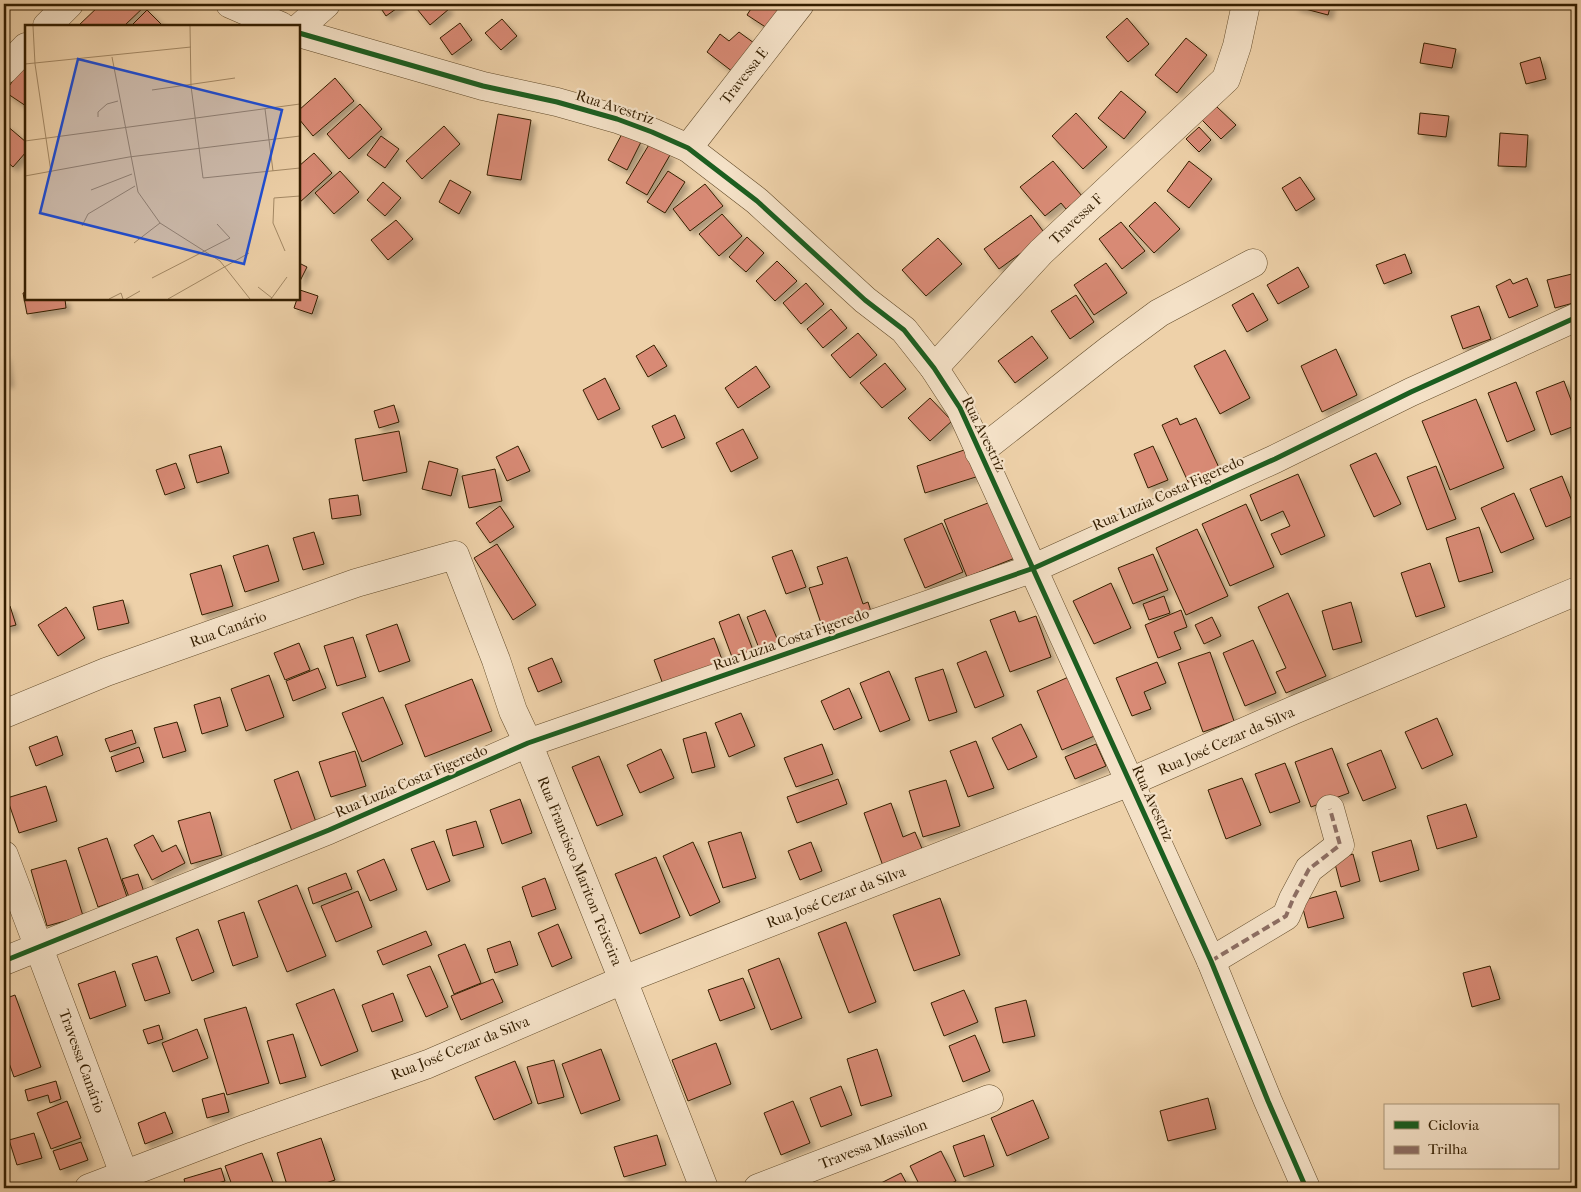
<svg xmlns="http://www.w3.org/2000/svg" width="1581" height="1192" font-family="'IM FELL French Canon',serif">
  <defs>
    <filter id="shadow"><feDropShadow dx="4.5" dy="4.5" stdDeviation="2.5" flood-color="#0004"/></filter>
  </defs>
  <rect width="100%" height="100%" fill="#eed1a9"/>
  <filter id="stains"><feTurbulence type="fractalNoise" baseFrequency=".004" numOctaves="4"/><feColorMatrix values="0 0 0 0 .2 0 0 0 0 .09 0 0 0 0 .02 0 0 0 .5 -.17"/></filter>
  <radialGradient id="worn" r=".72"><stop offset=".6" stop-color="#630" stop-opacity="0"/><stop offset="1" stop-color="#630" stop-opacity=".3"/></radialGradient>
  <g fill="#d88a74" stroke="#341e00" filter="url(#shadow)">
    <polygon points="101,4 147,4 124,26 78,26"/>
    <polygon points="378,4 403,4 386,16"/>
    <polygon points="413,4 445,4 449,9 430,25"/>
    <polygon points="754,4 782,4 783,5 767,28 747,15"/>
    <polygon points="1295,4 1331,4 1328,15 1294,6"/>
    <polygon points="147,10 163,26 131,26"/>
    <polygon points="1127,18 1149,44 1128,62 1106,37"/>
    <polygon points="502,19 517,36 501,50 485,33"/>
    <polygon points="460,23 472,40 452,55 440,38"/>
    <polygon points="739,32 754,43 733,72 707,52 720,34 729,41"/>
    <polygon points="1186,38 1207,55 1177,93 1155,75"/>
    <polygon points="1424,43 1456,49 1452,68 1420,63"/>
    <polygon points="1540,57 1546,79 1526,84 1520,63"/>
    <polygon points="23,66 26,68 26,106 5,92"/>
    <polygon points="335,78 354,101 313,136 299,119 299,110"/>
    <polygon points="1121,91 1146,112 1124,139 1098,118"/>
    <polygon points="360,104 382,129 349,159 327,134"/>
    <polygon points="1216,106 1236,125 1221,139 1202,120"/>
    <polygon points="1076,113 1107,147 1083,169 1052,136"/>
    <polygon points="1420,113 1449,116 1446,137 1418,134"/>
    <polygon points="498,114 531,120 521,180 487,175"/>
    <polygon points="6,125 26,142 26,152 13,167 4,159 4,128"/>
    <polygon points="444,126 460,144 422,179 406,161"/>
    <polygon points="1199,127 1211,140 1199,152 1186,139"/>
    <polygon points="623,132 641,142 627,170 608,160"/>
    <polygon points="1500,133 1528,135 1526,167 1498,166"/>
    <polygon points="381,136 399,149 385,168 367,155"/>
    <polygon points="650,143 670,155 647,195 626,183"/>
    <polygon points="314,153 332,173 299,203 299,166"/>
    <polygon points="1053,161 1082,196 1066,209 1061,203 1045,216 1020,187"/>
    <polygon points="1189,161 1212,179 1189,208 1167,191"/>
    <polygon points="340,171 359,192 334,214 315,193"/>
    <polygon points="668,171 685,182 665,213 647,202"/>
    <polygon points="1300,177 1315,199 1296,211 1282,188"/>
    <polygon points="450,180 471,192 459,214 439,202"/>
    <polygon points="383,182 401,198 385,216 367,200"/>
    <polygon points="705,184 723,206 690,231 673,209"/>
    <polygon points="1155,202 1180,229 1154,253 1129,226"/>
    <polygon points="722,214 742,236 719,256 699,234"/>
    <polygon points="1031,215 1046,235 999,269 984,249"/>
    <polygon points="396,220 413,239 388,260 371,240"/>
    <polygon points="1121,222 1145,251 1122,269 1099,239"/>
    <polygon points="747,237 764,253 746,272 729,257"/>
    <polygon points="938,238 962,264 926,296 902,270"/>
    <polygon points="1405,254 1412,273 1384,284 1376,265"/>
    <polygon points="777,261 797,281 775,301 756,281"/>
    <polygon points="299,263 307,267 299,283"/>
    <polygon points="1106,263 1127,293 1094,315 1074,285"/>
    <polygon points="1298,267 1309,287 1278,304 1267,285"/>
    <polygon points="1576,273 1577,302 1555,308 1547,280"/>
    <polygon points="1527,278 1538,306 1509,318 1496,286 1510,279 1513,284"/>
    <polygon points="806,283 824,304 801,324 783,303"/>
    <polygon points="300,290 318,296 312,314 294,308 297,299 299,299"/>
    <polygon points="26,292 26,299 65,299 66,308 27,314 23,293"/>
    <polygon points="1253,293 1268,320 1247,332 1232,305"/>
    <polygon points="1076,295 1094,322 1070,339 1051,311"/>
    <polygon points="1479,306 1491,339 1463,349 1451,316"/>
    <polygon points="831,309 847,328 823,348 807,329"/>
    <polygon points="858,333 877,355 850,378 831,355"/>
    <polygon points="1032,336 1048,358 1015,383 998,361"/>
    <polygon points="654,345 667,366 648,377 636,356"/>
    <polygon points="1336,349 1357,395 1322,412 1301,366"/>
    <polygon points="1225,350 1250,398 1220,414 1194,366"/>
    <polygon points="4,355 5,355 9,383 4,383"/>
    <polygon points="885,363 906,389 882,408 860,383"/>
    <polygon points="756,366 770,387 738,408 725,388"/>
    <polygon points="605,378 620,409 598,420 583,390"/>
    <polygon points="1564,381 1577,416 1577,425 1551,435 1536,392"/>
    <polygon points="1516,382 1535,430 1507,442 1488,393"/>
    <polygon points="930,398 952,421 930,441 908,418"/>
    <polygon points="1476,399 1504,468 1450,490 1422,421"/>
    <polygon points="394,405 399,422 379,428 374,411"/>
    <polygon points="675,415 685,438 662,448 652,426"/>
    <polygon points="1177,418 1180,425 1196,418 1221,472 1190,486 1162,425"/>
    <polygon points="743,429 758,458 731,472 716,443"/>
    <polygon points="399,431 407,472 363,481 355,439"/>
    <polygon points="221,446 229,473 197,483 189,455"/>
    <polygon points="518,446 530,471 507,481 496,457"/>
    <polygon points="1153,446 1168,480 1148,488 1134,454"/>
    <polygon points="970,448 979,476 925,493 917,466"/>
    <polygon points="1376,453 1401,504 1374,517 1350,465"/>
    <polygon points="429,461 458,469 451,496 422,489"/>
    <polygon points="176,463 185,488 165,495 156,470"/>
    <polygon points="1436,466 1456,519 1427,530 1407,477"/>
    <polygon points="495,469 502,501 469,508 462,476"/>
    <polygon points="1298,474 1325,536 1281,555 1271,534 1290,526 1283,511 1261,521 1250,495"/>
    <polygon points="1562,476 1577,514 1546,527 1530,489"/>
    <polygon points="1514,493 1534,539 1501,553 1481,508"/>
    <polygon points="358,495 361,515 332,519 329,499"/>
    <polygon points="993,501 1015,558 967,577 944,520"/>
    <polygon points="1246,504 1274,567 1230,586 1202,524"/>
    <polygon points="500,506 514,527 490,543 476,523"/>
    <polygon points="942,523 963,572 925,588 904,539"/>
    <polygon points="1479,527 1493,572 1459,582 1446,538"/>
    <polygon points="1197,529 1228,596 1186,615 1156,548"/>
    <polygon points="314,532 324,564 303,570 293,538"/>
    <polygon points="497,544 536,605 513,620 474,558"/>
    <polygon points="268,545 279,581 245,592 233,556"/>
    <polygon points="792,550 806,587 786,594 772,557"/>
    <polygon points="1153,554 1168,590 1133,604 1118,568"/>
    <polygon points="847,557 863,604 868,602 873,618 825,635 809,588 823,584 817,567"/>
    <polygon points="1430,563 1445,607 1416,617 1401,573"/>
    <polygon points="221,565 233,606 202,615 190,574"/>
    <polygon points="1111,583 1131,628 1094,644 1073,601"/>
    <polygon points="1288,593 1326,676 1286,693 1276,672 1286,668 1258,607"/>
    <polygon points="1164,596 1170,613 1149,620 1143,604"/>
    <polygon points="123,600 129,623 98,630 93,607"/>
    <polygon points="1351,602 1362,642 1333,650 1322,611"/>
    <polygon points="10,606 16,625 4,628 4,608"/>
    <polygon points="66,607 85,638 58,656 38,625"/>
    <polygon points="765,610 779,643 760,651 747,617"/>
    <polygon points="1181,610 1187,627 1174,632 1181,649 1158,658 1145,625"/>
    <polygon points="1015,611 1019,622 1036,616 1051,657 1010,672 990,620"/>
    <polygon points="739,614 753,650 732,657 719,622"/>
    <polygon points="1212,617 1221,636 1204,644 1195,625"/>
    <polygon points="397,624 410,661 379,672 366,635"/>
    <polygon points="353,637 366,677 337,686 324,646"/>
    <polygon points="714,638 724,665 664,687 654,660"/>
    <polygon points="1253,640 1276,693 1245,706 1223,653"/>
    <polygon points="299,643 310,670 285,680 274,653"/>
    <polygon points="986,651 1004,696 975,708 957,663"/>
    <polygon points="1210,652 1234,721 1203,732 1178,663"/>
    <polygon points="552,658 562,682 538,692 528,668"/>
    <polygon points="1157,662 1166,683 1144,692 1151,709 1132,716 1116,678"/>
    <polygon points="318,668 326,688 293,701 286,681"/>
    <polygon points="943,669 957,712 929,721 915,678"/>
    <polygon points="889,671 910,720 880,732 860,683"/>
    <polygon points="269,675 284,717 246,731 231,689"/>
    <polygon points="1073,675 1099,734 1062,750 1037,691"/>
    <polygon points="472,679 492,731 425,757 405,705"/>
    <polygon points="849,688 862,718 834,730 821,701"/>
    <polygon points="220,697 228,726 202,734 194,705"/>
    <polygon points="383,697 403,744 362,762 342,713"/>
    <polygon points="741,713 755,746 729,757 715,723"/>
    <polygon points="1437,718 1453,755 1422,769 1405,732"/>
    <polygon points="177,722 186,751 163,758 154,728"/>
    <polygon points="1021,724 1037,757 1008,770 992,738"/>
    <polygon points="132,730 136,743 110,752 105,739"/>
    <polygon points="706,732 715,767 692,773 683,739"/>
    <polygon points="57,736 63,755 36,766 29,747"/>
    <polygon points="976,741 994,788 968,797 950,751"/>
    <polygon points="822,744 833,774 796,787 784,758"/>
    <polygon points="1096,744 1106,766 1075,779 1065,757"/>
    <polygon points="139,747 144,762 116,772 111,757"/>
    <polygon points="1332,748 1349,793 1311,807 1295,762"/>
    <polygon points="661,749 674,778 640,793 627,765"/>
    <polygon points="1381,750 1396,788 1363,801 1347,764"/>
    <polygon points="355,751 366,786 331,797 319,762"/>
    <polygon points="599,756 623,815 597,826 572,767"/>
    <polygon points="1285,763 1300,802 1270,813 1255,774"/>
    <polygon points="298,771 317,825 293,834 274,780"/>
    <polygon points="1242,778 1261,825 1226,839 1208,790"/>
    <polygon points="838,779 847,804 797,823 787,797"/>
    <polygon points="946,780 960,826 923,837 909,791"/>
    <polygon points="46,786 57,821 19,833 7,798"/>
    <polygon points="520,799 532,833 502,844 490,810"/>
    <polygon points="891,803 903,837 915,832 923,851 883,866 864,813"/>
    <polygon points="1466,804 1477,837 1437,849 1427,816"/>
    <polygon points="210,812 222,855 191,864 178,821"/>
    <polygon points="476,821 484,847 453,856 446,830"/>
    <polygon points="741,832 756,878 723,888 708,842"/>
    <polygon points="153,835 162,852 176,845 185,863 152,880 134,845"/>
    <polygon points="107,838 127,897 98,907 78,848"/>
    <polygon points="1411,840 1419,870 1380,882 1372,852"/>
    <polygon points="434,841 450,881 427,890 411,849"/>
    <polygon points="693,842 720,902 690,916 663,856"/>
    <polygon points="811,842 822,871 800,880 788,851"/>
    <polygon points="1353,854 1360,881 1341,887 1334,860"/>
    <polygon points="656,857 680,917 640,934 615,874"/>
    <polygon points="384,859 397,890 370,901 357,871"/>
    <polygon points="66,860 83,916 47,926 31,870"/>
    <polygon points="346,873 352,889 313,904 308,888"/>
    <polygon points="138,874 144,892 129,897 122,879"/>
    <polygon points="545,878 556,909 532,917 522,887"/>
    <polygon points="297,885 326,956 287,972 258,901"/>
    <polygon points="358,891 372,927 336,942 321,906"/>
    <polygon points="1336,891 1344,918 1308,928 1301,901"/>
    <polygon points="940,898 960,955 914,971 893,915"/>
    <polygon points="244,912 258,957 233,966 218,921"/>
    <polygon points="846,922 876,1002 849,1013 818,933"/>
    <polygon points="558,924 572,958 552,967 538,933"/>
    <polygon points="198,929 214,972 192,981 176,938"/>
    <polygon points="426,931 432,945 383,965 377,951"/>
    <polygon points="510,941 518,965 495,973 487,949"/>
    <polygon points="465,944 481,983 454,994 438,955"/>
    <polygon points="157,956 170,993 145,1001 132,964"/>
    <polygon points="779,958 802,1018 771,1030 748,970"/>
    <polygon points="430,966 448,1007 426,1017 407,975"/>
    <polygon points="1490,966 1500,999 1472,1007 1463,973"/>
    <polygon points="115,971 126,1006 90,1019 78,984"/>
    <polygon points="743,978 755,1008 720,1021 708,990"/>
    <polygon points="493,979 503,1002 461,1020 451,996"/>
    <polygon points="334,989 358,1051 321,1066 296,1004"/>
    <polygon points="964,990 978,1022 944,1036 931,1003"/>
    <polygon points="393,993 403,1021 372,1032 362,1005"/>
    <polygon points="15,995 41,1067 14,1077 4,1049 4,999"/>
    <polygon points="1026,1000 1035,1036 1003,1043 995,1008"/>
    <polygon points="246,1007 269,1083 227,1095 204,1019"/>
    <polygon points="159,1025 163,1039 148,1044 143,1030"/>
    <polygon points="197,1029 208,1058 173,1072 162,1043"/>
    <polygon points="293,1034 306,1077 280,1084 267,1041"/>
    <polygon points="975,1035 990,1071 963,1082 949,1046"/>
    <polygon points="716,1043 731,1084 688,1101 672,1060"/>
    <polygon points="601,1049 620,1100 581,1114 562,1064"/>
    <polygon points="877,1049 892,1096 861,1106 847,1059"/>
    <polygon points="554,1060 564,1097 538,1104 527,1067"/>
    <polygon points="515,1061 532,1103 494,1120 475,1077"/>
    <polygon points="56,1081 61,1099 50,1103 48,1095 28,1101 25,1090"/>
    <polygon points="841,1086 852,1115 821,1127 810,1098"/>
    <polygon points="224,1093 229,1112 207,1118 202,1099"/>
    <polygon points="1208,1098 1216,1129 1168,1141 1160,1111"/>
    <polygon points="1033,1100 1049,1138 1007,1156 991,1118"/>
    <polygon points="67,1101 81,1138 51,1149 37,1113"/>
    <polygon points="793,1101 810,1143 781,1155 764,1113"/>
    <polygon points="165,1112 173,1133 145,1144 138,1123"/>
    <polygon points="34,1133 42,1158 17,1165 9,1140"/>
    <polygon points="657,1135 666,1165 624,1177 614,1147"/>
    <polygon points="984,1135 994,1166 964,1177 953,1146"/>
    <polygon points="321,1138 335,1180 310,1188 288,1188 277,1153"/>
    <polygon points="81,1142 88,1160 60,1170 53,1151"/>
    <polygon points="941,1151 956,1181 941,1188 921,1188 910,1166"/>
    <polygon points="262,1153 275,1188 233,1188 225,1166"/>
    <polygon points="221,1168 225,1181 199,1188 186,1188 184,1179"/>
    <polygon points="901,1173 909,1188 876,1188 875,1186"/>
  </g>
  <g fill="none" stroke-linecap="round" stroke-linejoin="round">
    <g stroke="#624b2a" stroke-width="29">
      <g id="minor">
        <polyline points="230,4 281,26"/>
        <polyline points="47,26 69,4"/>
        <polyline points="299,28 326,4"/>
        <polyline points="299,33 483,86 557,102 617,119 652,132 688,148 757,201 865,300 904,330 934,368 960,408 1211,961 1268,1101 1306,1188"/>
        <polyline points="4,70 26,47"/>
        <polyline points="688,148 800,4"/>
        <polyline points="934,368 1041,252 1226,79 1237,46 1246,4"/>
        <polyline points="979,452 1109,350 1159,313 1253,263"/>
        <polyline points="4,714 106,672 356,583 455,555 496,660 513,711 528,743 623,980 704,1188"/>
        <polyline points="4,855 124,1174"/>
        <polyline points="4,961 329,830 528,743 1034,568 1275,459 1411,392 1577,317"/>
        <polyline points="1211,961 1286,916 1293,899 1309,869 1340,845 1330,809"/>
        <polyline points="89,1188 244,1129 428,1064 623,980 1130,782 1294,710 1577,591"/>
        <polyline points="758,1188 989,1099"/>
      </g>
    </g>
    <use href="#minor" stroke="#f4e1c7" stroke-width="28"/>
    <polyline stroke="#8d6e63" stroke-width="4" stroke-dasharray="8 4" stroke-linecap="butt" points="1211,961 1286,916 1293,899 1309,869 1340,845 1330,809"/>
    <g stroke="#f4e1c7" stroke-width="8">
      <g id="cycleway">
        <polyline points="299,33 483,86 557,102 617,119 652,132 688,148 757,201 865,300 904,330 934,368 960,408 1211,961 1268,1101 1306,1188"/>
        <polyline points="4,961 329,830 528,743 1034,568 1275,459 1411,392 1577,317"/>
      </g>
    </g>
    <use href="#cycleway" stroke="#1b5e20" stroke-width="5"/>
  </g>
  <g text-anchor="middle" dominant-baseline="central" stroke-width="4.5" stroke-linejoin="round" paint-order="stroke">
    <g font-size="15" fill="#341e00" stroke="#f4e1c7">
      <text transform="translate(744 76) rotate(-52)">Travessa E</text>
      <text transform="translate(615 107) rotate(18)">Rua Avestriz</text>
      <text transform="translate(1076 219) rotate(-43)">Travessa F</text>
      <text transform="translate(984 434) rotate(64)">Rua Avestriz</text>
      <text transform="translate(1168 493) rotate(-24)">Rua Luzia Costa Figeredo</text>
      <text transform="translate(228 629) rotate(-20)">Rua Canário</text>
      <text transform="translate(791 639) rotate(-19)">Rua Luzia Costa Figeredo</text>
      <text transform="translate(1226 741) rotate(-24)">Rua José Cezar da Silva</text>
      <text transform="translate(411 781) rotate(-23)">Rua Luzia Costa Figeredo</text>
      <text transform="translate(1153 803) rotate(66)">Rua Avestriz</text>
      <text transform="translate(580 871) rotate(68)">Rua Francisco Mariton Teixeira</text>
      <text transform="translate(836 897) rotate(-21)">Rua José Cezar da Silva</text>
      <text transform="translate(460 1048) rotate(-22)">Rua José Cezar da Silva</text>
      <text transform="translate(82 1061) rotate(70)">Travessa Canário</text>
      <text transform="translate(873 1144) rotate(-21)">Travessa Massilon</text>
    </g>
  </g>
  <g transform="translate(25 25)">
    <rect width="275" height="275" fill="#eed1a9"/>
    <path fill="none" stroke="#a48965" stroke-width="1" d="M8 1 10 39 26 147M165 1 166 61 178 153 275 143M87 32 113 167 135 198 195 236 225 274M0 39 166 22M127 65 210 53M240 84 248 146M73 92V87L82 79 93 76M0 116 275 79M0 151 104 132 275 111M66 165 107 149M57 201 63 189 110 161M109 218 135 198M260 226 248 198 249 173 275 171M127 253 205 213 192 199M233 262 247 273M84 274 96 268 98 274M101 274 115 266M143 274 224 228M246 274 262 252"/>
    <path fill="#1d4ed8" fill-opacity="0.15" stroke="#1d4ed8" stroke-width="2.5" d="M53 34 257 85 219 239 15 188Z"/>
    <rect width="275" height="275" fill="none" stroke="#341e00" stroke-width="2.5"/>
  </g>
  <rect width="1581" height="1192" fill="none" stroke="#eed1a9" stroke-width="20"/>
  <rect x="5" y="5" width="1571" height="1182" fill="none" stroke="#341e00" stroke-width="2.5"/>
  <rect x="10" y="10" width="1561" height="1172" fill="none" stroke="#341e00"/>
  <rect x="1384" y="1104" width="175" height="65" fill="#f4e1c7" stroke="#a79377"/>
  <rect x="1394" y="1121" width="25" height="8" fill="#1b5e20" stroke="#a79377"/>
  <text x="1428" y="1130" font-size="15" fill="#341e00">Ciclovia</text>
  <rect x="1394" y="1146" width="25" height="8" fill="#8d6e63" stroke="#a79377"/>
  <text x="1428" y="1154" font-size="15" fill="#341e00">Trilha</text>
  <rect width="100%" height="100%" filter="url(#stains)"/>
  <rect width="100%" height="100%" fill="url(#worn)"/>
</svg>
